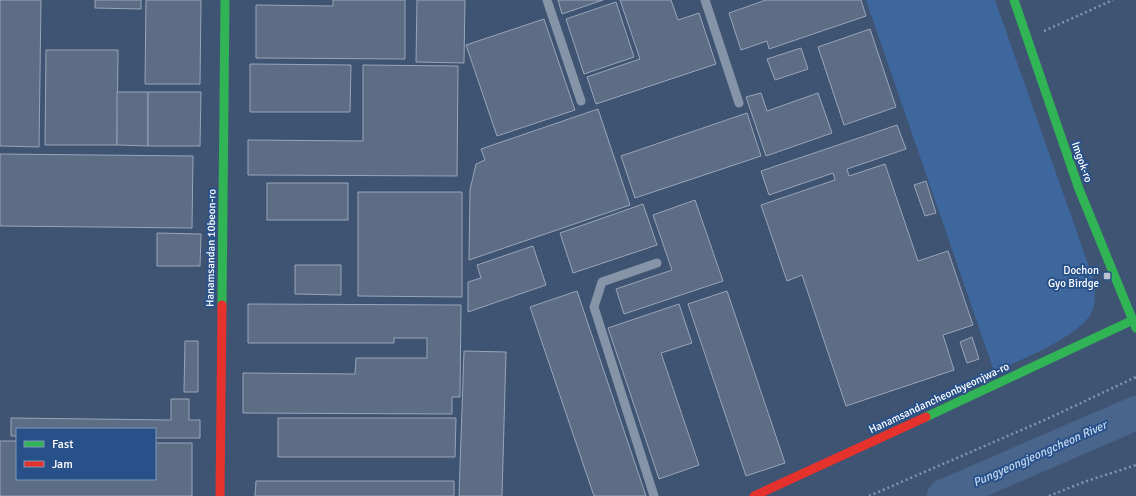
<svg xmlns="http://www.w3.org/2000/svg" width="1136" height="496" font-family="Signika,sans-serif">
  <rect width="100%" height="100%" fill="#3f5473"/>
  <path fill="#3e679e" d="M866 0H995L1094 281C1095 292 1096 301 1092 311 1083 335 1018 362 994 371Z"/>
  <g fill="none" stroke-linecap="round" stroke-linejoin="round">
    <polyline stroke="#4a658c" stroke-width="34" points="944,496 1136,413"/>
  </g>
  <g fill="#5c6d85" stroke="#99a5b7">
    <polygon points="0,0 41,0 39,147 0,146"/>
    <polygon points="95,0 141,0 141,9 95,8"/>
    <polygon points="146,0 201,0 200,84 145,84"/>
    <polygon points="333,0 405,0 405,59 256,58 256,5 333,6"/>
    <polygon points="417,0 465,0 464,63 416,62"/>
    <polygon points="558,0 603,0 562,14"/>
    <polygon points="620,0 671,0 678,20 699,13 716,64 596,104 587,77 640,59"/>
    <polygon points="766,0 861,0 866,16 769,49 767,41 741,50 729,13"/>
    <polygon points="616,2 634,57 584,74 566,19"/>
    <polygon points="544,19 575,110 497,136 466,45"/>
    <polygon points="870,29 896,107 844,125 818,47"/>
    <polygon points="801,48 808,69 775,80 767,59"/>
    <polygon points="46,50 118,50 117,145 45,145"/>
    <polygon points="250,64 351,65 350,112 250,112"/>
    <polygon points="363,65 458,66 457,176 248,175 248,140 363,141"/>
    <polygon points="117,92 148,92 148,146 117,145"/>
    <polygon points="148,92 201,92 200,146 148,146"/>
    <polygon points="761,93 767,111 818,93 832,133 766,156 746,97"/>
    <polygon points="598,109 630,205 469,260 470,190 476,164 485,160 481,149"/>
    <polygon points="747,113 761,156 635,198 621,156"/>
    <polygon points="897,125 906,149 847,169 849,176 885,164 918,261 948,251 973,325 943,335 954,370 846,406 802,275 787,281 761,205 835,180 833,173 769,195 761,171"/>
    <polygon points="0,154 193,156 192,228 0,226"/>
    <polygon points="926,181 936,213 925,216 914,185"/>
    <rect x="267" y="183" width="81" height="37"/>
    <polygon points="358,192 462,192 462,297 358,296"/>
    <polygon points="695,200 723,281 624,314 616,289 672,270 653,215"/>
    <polygon points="643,204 657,245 573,273 560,233"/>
    <polygon points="157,233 201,234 200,266 157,266"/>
    <polygon points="533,246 546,285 468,312 468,282 481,278 477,265"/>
    <polygon points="295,265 341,265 341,295 295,294"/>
    <polygon points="577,291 646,496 594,496 530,307"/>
    <polygon points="727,291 785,463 746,476 688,304"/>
    <polygon points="248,304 461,305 460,397 452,397 452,414 243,413 243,373 355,374 356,358 427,358 427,338 394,338 394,343 248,343"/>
    <polygon points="679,304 692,343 661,353 699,465 659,479 608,328"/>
    <polygon points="972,337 979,359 967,363 960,342"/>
    <polygon points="185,341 198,341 198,392 184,392"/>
    <polygon points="464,351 506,352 502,496 459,496"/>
    <polygon points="171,399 189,399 189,420 200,420 200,438 155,438 155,429 17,429 17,436 11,436 11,418 171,420"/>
    <polygon points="278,418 456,418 455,457 278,457"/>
    <polygon points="0,441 17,441 17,479 155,479 155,443 192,443 192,496 0,496"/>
    <polygon points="256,481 454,481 454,496 255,496"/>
  </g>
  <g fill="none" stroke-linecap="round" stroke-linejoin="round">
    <g stroke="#8694a8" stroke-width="2.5" stroke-dasharray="2 3" stroke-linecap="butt">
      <polyline points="1044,31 1113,0"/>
      <polyline points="869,496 1047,419 1136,377"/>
      <polyline points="1049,496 1084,482 1136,465"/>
    </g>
    <g stroke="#8694a8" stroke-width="9">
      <polyline points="547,0 581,101"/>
      <polyline points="705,0 739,103"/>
      <polyline points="654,496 594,307 602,282 657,263"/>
    </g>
    <g stroke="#30b455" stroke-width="9">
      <polyline points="1014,0 1079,189 1136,328"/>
      <polyline points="222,305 225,0"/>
      <polyline points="926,417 1133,320"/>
    </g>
    <g stroke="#e5322d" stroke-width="9">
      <polyline points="220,496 222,305"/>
      <polyline points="754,496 926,417"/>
    </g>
  </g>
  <rect fill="#bcc3ce" stroke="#295189" stroke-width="1.5" x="1103" y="272" width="8" height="8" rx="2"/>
  <g text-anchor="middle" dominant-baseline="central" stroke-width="4" stroke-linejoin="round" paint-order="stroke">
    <g font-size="11" fill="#fff" stroke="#295189">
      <text transform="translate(1082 162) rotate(71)">Imgok-ro</text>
      <text transform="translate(211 248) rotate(-89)">Hanamsandan 10beon-ro</text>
      <text transform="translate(939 398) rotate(-25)">Hanamsandancheonbyeonjwa-ro</text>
    </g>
    <g font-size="11" fill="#fff" stroke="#295189" text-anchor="end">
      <text x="1099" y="270">Dochon<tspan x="1099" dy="13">Gyo Birdge</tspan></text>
    </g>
    <g font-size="12" font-style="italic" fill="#c2d6f0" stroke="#295189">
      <text transform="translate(1040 454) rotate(-24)">Pungyeongjeongcheon River</text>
    </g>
  </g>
  <rect x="16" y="428" width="140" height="52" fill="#295189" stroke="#7f97b8"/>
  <rect x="24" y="441" width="20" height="6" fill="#30b455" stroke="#7f97b8"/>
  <text x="52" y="448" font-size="12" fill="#ffffff">Fast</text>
  <rect x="24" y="461" width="20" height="6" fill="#e5322d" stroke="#7f97b8"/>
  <text x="52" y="468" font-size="12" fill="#ffffff">Jam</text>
</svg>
